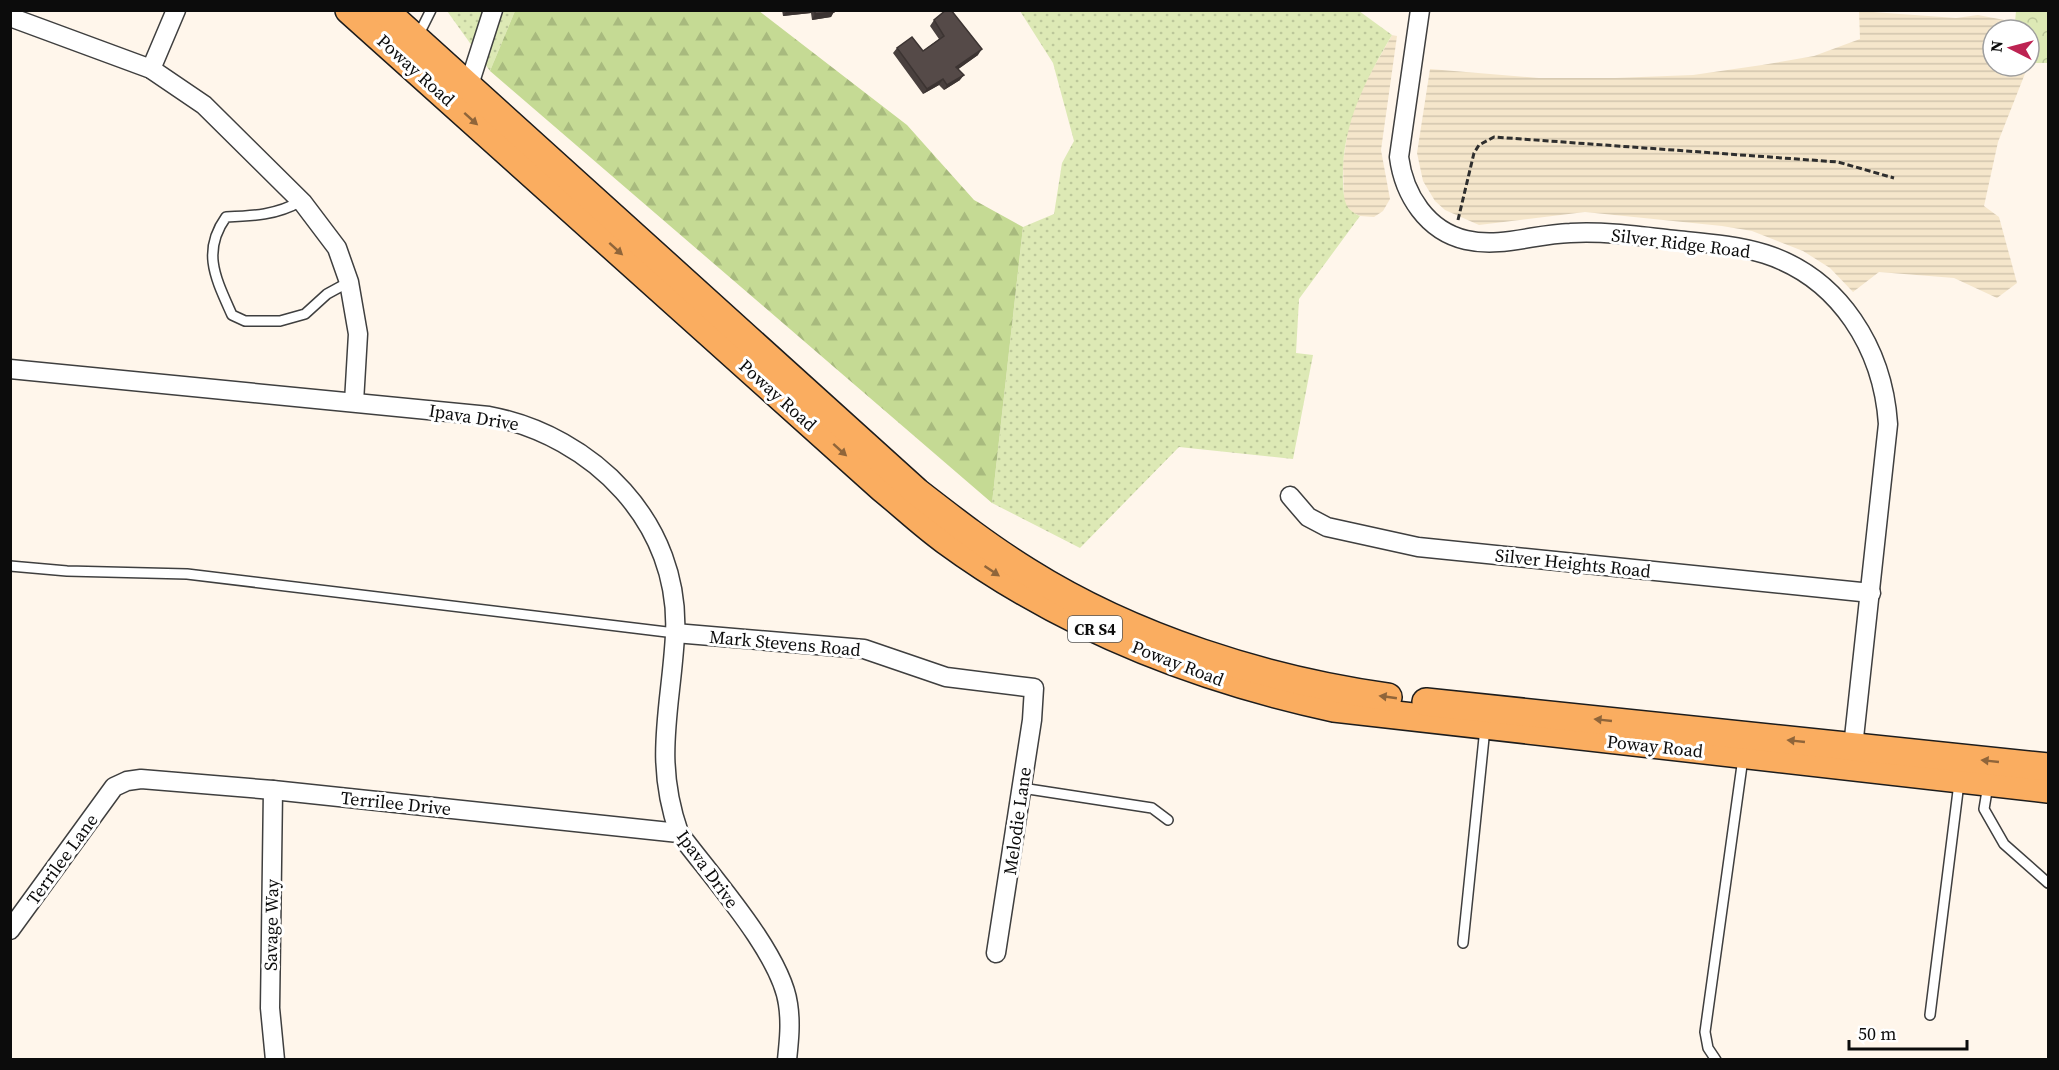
<svg xmlns="http://www.w3.org/2000/svg" width="2059" height="1070" font-family="'Source Serif 4',serif">
  <defs>
    <pattern id="farmland-rules" width="6" height="5" patternUnits="userSpaceOnUse" patternTransform="scale(1.5)"><rect width="6" height="5" fill="#f5e6cb"/><path d="M0 2.5h6" fill="none" stroke="#d1c4ad"/></pattern>
    <pattern id="grass-dots" width="8" height="8" patternUnits="userSpaceOnUse" patternTransform="scale(1.5)"><rect width="8" height="8" fill="#dde9b5"/><path d="M2 2h.1M6 6h.1" fill="none" stroke="#bcc79a" stroke-width="1.8" stroke-linecap="round"/></pattern>
    <pattern id="forest-firs" width="22" height="20" patternUnits="userSpaceOnUse" patternTransform="scale(1.5)"><rect width="22" height="20" fill="#c5da94"/><path d="M5 1l3.5 6h-7zM16 11l3.5 6h-7z" fill="#a8ba7e"/></pattern>
    <pattern id="park-crowns" width="20" height="18" patternUnits="userSpaceOnUse" patternTransform="scale(1.5)"><rect width="20" height="18" fill="#dde9b5"/><path d="M2 6a3 3 0 1 1 6 0M12 15a3 3 0 1 1 6 0" fill="none" stroke="#bcc79a"/></pattern>
  </defs>
  <rect width="100%" height="100%" fill="#fff6eb"/>
  <g fill="url(#farmland-rules)">
    <polygon points="1859,11 1956,18 1978,15 2015,22 2018,30 1993,30 1993,66 2028,66 1998,142 1984,206 1999,217 2017,283 1997,298 1954,278 1879,272 1853,292 1830,268 1803,251 1752,231 1722,226 1585,212 1479,225 1445,210 1435,201 1423,181 1417,153 1430,69 1539,78 1615,78 1693,75 1762,65 1814,56 1860,39"/>
    <polygon points="1392,35 1397,36 1381,150 1390,199 1383,211 1374,217 1360,216 1349,211 1344,203 1343,163 1349,122 1362,88"/>
  </g>
  <g fill="url(#grass-dots)">
    <polygon points="447,11 515,11 490,71"/>
    <path d="M1020 11H1359L1392 35C1364 83 1341 126 1343 183 1344 200 1344 209 1360 216L1299 299 1296 353 1313 355 1293 459 1179 447 1080 548 992 503 1023 227 1054 214 1062 163 1074 141 1053 63Z"/>
  </g>
  <polygon fill="url(#forest-firs)" points="515,11 759,11 907,125 974,200 1023,227 992,503 490,71"/>
  <polygon fill="url(#park-crowns)" points="2016,11 2048,11 2048,63 2030,63 2029,30 2018,30 2015,22"/>
  <g fill="none" stroke-linecap="round" stroke-linejoin="round">
    <g stroke="#3f3f3f" stroke-width="12">
      <g id="lane">
        <polyline points="417,38 431,10"/>
        <path d="M301 201C277 215 253 216 226 217 201 252 216 279 232 315L245 321H280L305 314 327 294 349 282"/>
        <polyline points="10,566 67,571 187,574 675,633"/>
        <polyline points="1988,785 1984,809 2004,844 2048,883"/>
        <polyline points="1022,788 1152,808 1168,820"/>
        <polyline points="1463,943 1485,728"/>
        <polyline points="1930,1015 1959,783"/>
        <polyline points="1716,1060 1708,1048 1705,1032 1743,758"/>
      </g>
    </g>
    <g stroke="#3f3f3f" stroke-width="21">
      <g id="street">
        <path d="M1420 10 1399 157C1404 195 1427 231 1466 240 1501 248 1535 234 1570 233 1605 231 1640 236 1675 240 1705 243 1736 245 1765 254 1840 278 1883 349 1888 424L1853 747"/>
        <polyline points="10,17 151,69 204,105 303,203 337,248 349,282 358,334 354,402"/>
        <polyline points="151,69 176,10"/>
        <polyline points="468,88 493,10"/>
        <path d="M10 369 489 416C593 436 681 523 675 635 671 709 653 759 679 833 710 875 781 953 788 1004 791 1023 789 1041 787 1060"/>
        <polyline points="1290,496 1308,517 1327,527 1418,547 1871,593"/>
        <polyline points="675,633 864,649 946,677 1034,688 1032,720 996,953"/>
        <polyline points="273,790 270,1008 275,1060"/>
        <polyline points="10,930 114,787 127,781 141,779 273,790 679,833"/>
      </g>
    </g>
    <g stroke="#1d1d1d" stroke-width="30">
      <g id="primary">
        <path d="M349 10 882 488C903 505 923 524 945 540 1061 625 1194 678 1334 708L2048 789"/>
        <path d="M384 10 917 492C953 520 989 548 1028 572 1133 638 1266 680 1388 697"/>
        <polyline points="1426,702 2048,767"/>
      </g>
    </g>
    <polyline stroke="#2e2e2e" stroke-width="3" stroke-dasharray="6 3" stroke-linecap="butt" points="1458,220 1474,153 1479,145 1494,137 1838,162 1894,178"/>
    <use href="#lane" stroke="#fff" stroke-width="9"/>
    <use href="#street" stroke="#fff" stroke-width="18"/>
    <use href="#primary" stroke="#faad60" stroke-width="27"/>
  </g>
  <g fill="#49403e">
    <polygon points="782,10 834,10 831,17 812,20 811,13 783,16"/>
    <polygon points="934,20 978,55 958,69 960,80 944,90 939,85 923,94 893,53 897,48 923,51 939,39 930,26"/>
  </g>
  <g fill="#3c3432">
    <polygon points="813,10 811,13 783,16 787,11"/>
    <polygon points="834,12 831,17 812,20 815,14"/>
    <polygon points="982,49 978,55 953,73 956,67"/>
    <polygon points="964,75 960,80 944,90 947,85"/>
    <polygon points="943,79 939,85 923,94 927,89"/>
  </g>
  <g fill="#554a48" stroke="#3c3432" stroke-width="1.5">
    <polygon points="815,10 834,10 834,12 815,14"/>
    <polygon points="946,10 951,10 982,49 956,67 964,75 947,85 943,79 927,89 897,48 912,37 923,51 944,36 934,20"/>
  </g>
  <defs><path id="oneway-solid" d="M-6-.8H1V-3.2L6.5 0L1 3.2V.8H-6Z" transform="scale(1.5)"/></defs>
  <g fill="#8f653a">
    <use href="#oneway-solid" transform="translate(471 119) rotate(42)"/>
    <use href="#oneway-solid" transform="translate(616 249) rotate(42)"/>
    <use href="#oneway-solid" transform="translate(840 450) rotate(42)"/>
    <use href="#oneway-solid" transform="translate(992 571) rotate(34)"/>
    <use href="#oneway-solid" transform="translate(1388 697) rotate(-172)"/>
    <use href="#oneway-solid" transform="translate(1603 720) rotate(-174)"/>
    <use href="#oneway-solid" transform="translate(1796 741) rotate(-174)"/>
    <use href="#oneway-solid" transform="translate(1990 761) rotate(-174)"/>
  </g>
  <g text-anchor="middle" dominant-baseline="central" stroke-width="6" stroke-linejoin="round" paint-order="stroke">
    <rect fill="#fff" stroke="#555" stroke-width="1.5" x="1068" y="616" width="54" height="26" rx="4.5"/>
    <g font-size="16" font-weight="bold" fill="#0c0c0c">
      <text x="1095" y="629">CR S4</text>
    </g>
    <g font-size="18" fill="#0c0c0c" stroke="#fff">
      <text transform="translate(416 70) rotate(42)">Poway Road</text>
      <text transform="translate(1681 243) rotate(7)">Silver Ridge Road</text>
      <text transform="translate(778 395) rotate(42)">Poway Road</text>
      <text transform="translate(474 417) rotate(9)">Ipava Drive</text>
      <text transform="translate(1573 563) rotate(6)">Silver Heights Road</text>
      <text transform="translate(785 643) rotate(5)">Mark Stevens Road</text>
      <text transform="translate(1178 663) rotate(21)">Poway Road</text>
      <text transform="translate(1655 746) rotate(6)">Poway Road</text>
      <text transform="translate(396 803) rotate(6)">Terrilee Drive</text>
      <text transform="translate(1017 821) rotate(-82)">Melodie Lane</text>
      <text transform="translate(62 859) rotate(-54)">Terrilee Lane</text>
      <text transform="translate(708 869) rotate(54)">Ipava Drive</text>
      <text transform="translate(271 925) rotate(-89)">Savage Way</text>
    </g>
  </g>
  <rect width="2059" height="1070" fill="none" stroke="#0c0c0c" stroke-width="24"/>
  <g transform="translate(2011 48) rotate(276)"><circle r="28" fill="#ffffff" stroke="#9e9e9e" stroke-width="1.5"/>
  <path d="M0-4.5L10 22L0 15L-10 22Z" fill="#bd2352"/>
  <text y="-9" font-size="16" font-weight="bold" text-anchor="middle" fill="#0c0c0c">N</text>
  </g>
  <path d="M1849 1040v9h118v-9" fill="none" stroke="#0c0c0c" stroke-width="3"/>
  <text x="1858" y="1040" font-size="18" fill="#0c0c0c" stroke="#ffffff" stroke-width="4.5" paint-order="stroke">50 m</text>
</svg>
